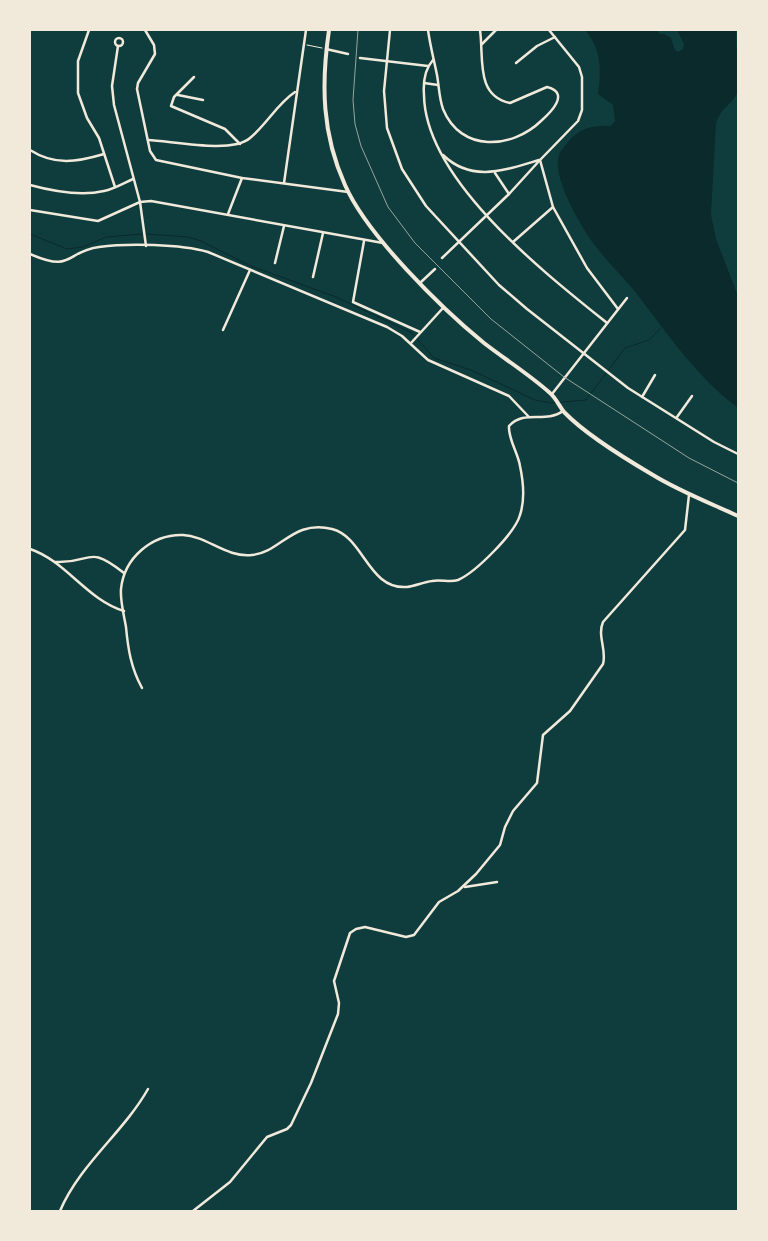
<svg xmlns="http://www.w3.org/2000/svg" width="768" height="1241" font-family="'Times New Roman',serif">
  <rect width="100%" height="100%" fill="#0f3d3e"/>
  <path fill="#0a2a2b" d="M585 30H657L660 34H664L671 38 675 50 678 52 683 49 684 44 677 30H736L738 91C734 104 721 106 716 124L711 215 716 239 738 296V408C697 377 668 335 637 294 624 278 609 264 597 248 583 231 554 181 558 159 559 152 564 147 568 142 579 128 594 125 611 126L615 121 613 105 598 94C601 70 602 50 585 30Z"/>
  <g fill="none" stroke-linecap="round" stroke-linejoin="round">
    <g stroke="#0a2a2b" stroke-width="1">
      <polyline points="30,234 67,249 83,247 106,237 142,234"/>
      <polyline points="146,234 188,237 201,241 251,266 336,297 412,333 434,358 471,370 535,400 551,403 586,400 625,348 649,340 661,328"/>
    </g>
    <polyline stroke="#f1e9da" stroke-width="1" points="307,45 322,48"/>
    <g stroke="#f1e9da" stroke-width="2.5">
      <polyline points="89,30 78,61 78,93 87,118 99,138 115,187"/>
      <polyline points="145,30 154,45 155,54 138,83 137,89 150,151 156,160 242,178 348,192"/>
      <polyline points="390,30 384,91 387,128 402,169 426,206 499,285 527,309 628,388 714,442 738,454"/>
      <path d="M428 30C430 45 434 60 437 75 439 86 439 98 443 109 461 153 512 149 541 121 550 113 571 93 547 87L510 103C475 96 484 57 480 30"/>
      <polyline points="549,30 579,67 582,77 582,110 578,121 540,160 553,207 587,268 618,309"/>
      <circle cx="119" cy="42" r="4"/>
      <polyline points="482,44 496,30"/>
      <polyline points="118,46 112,86 114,105 140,202 146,246"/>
      <polyline points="326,49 348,54"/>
      <polyline points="360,58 428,66"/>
      <path d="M433 60C424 70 423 82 424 95 425 180 546 274 607 323"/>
      <polyline points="516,63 537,46 555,37"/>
      <polyline points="194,77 174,97 171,106 225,129 240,144"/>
      <polyline points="424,83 438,85"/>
      <polyline points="178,95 203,100"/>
      <path d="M148 140C172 141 232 154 250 138 267 124 277 104 295 92"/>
      <path d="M30 150C55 166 77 162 104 154"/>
      <path d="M443 155C472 183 505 170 539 160"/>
      <polyline points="495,173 509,194"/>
      <polyline points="284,183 306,30"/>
      <path d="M30 185C52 191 82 196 104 191 114 189 124 183 133 179"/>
      <polyline points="30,210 98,221 140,202 151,201 383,243"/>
      <polyline points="228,214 242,178"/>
      <polyline points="364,241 353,302 420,332"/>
      <polyline points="513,242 553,207"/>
      <path d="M30 254C74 273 64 252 99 247 127 243 181 244 208 252L387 327 402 336 428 360 509 396 529 417"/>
      <polyline points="442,258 509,194 540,160"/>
      <polyline points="275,263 284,226"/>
      <polyline points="313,277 323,233"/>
      <polyline points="421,282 435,269"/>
      <polyline points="223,330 250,270"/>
      <polyline points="411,343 443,308"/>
      <polyline points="552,394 627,298"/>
      <polyline points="642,397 655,375"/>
      <polyline points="677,417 692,396"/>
      <path d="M30 549C66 561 87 600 124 611"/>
      <path d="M55 562C93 564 86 543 124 573"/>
      <path d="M142 688C131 668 128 649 126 627 124 615 120 601 121 589 124 558 152 534 183 535 207 536 226 558 252 555 280 553 293 519 332 529 364 537 368 590 407 587 415 586 424 582 432 581 441 579 450 583 458 580 476 572 515 533 520 515 525 500 523 480 520 466 518 453 508 439 509 426 525 409 545 424 563 411"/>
      <polyline points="465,887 497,882"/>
      <path d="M60 1211C80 1164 123 1133 148 1089"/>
      <path d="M193 1211 230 1182 267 1137 287 1129 291 1125 311 1083 338 1014 339 1003 334 981 350 933 356 929 365 927 406 937 414 935 439 902 458 891 476 874 500 845 505 827 513 811 537 783 543 735 570 711 603 664C607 650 597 636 603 622L685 530 689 495"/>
    </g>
    <path stroke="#f1e9da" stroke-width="4" d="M329 30C321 85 322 134 345 185 367 235 441 308 484 343 506 360 530 375 550 393 556 398 559 406 564 412 586 435 624 458 653 475 679 491 710 503 738 516"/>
    <polyline stroke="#97a49c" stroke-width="1" points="358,30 353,100 355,124 361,146 388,207 415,243 491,319 564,377 689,458 738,483"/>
  </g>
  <rect width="768" height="1241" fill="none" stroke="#f1e9da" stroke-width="62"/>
</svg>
